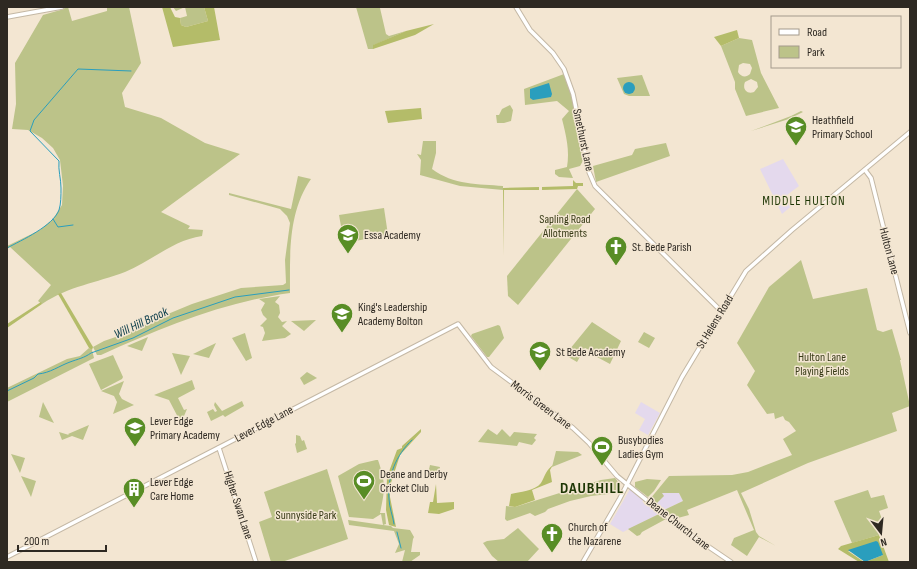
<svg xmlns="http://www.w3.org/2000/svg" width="917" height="569" font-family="'Sofia Sans Condensed',sans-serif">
  <rect width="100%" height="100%" fill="#f3e6d2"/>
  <g fill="#e4d9ed">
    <polygon points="783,159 799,186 787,195 794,204 782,214 760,169"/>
    <polygon points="641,402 660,413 648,435 639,430 645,419 635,413"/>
    <polygon points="630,489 644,501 642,501 645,505 647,503 659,514 623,532 610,524"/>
    <polygon points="661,493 679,493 683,501 664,510 656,504 663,496"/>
  </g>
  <g fill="#bcc389" fill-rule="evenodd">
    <path d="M65 7H68L72 21 107 11V8L129 7 141 63 122 93 125 107 161 118 205 143 240 154 161 212 190 226 188 229 203 230 202 236C173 240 152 261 125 272 96 283 69 286 42 304L38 301 51 285 10 247 7 249V246L40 230 53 219 62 205 63 186 60 160 53 148 42 138 28 130 12 129 16 104 15 63 43 15 64 9Z"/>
    <polygon points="173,7 204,7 208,21 186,27 181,25 180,18 187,16 185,7 176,11"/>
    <polygon points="356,7 382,7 380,8 386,34 389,36 406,31 374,45 373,49 368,49"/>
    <path d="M739 38 752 40 761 73 779 108 746 116 735 89V82L721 46ZM743 63 750 64 752 68 750 74C746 78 741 77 738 72L739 65ZM751 79 757 82 758 87 754 92C747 95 742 89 745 82Z"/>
    <path d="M564 74 572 97 584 159 580 166 569 169 573 178 559 177 555 174V170L567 167C570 151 566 135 562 119L569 111 557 101 525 105 524 89Z"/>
    <polygon points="642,75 650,96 629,96 624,94 617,78"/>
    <polygon points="510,105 513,110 511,121 504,123 497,123 496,115 499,115 502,109"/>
    <polygon points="801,111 803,112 793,117 806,134 792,118 751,131 791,116"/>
    <path d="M423 141H436V153L432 169C453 185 479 184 503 186V190L460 186 420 175 421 160 417 154 421 155Z"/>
    <polygon points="666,143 670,156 596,182 593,166 632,155 635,149"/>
    <path d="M298 176 311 179C288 212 290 253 290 293 224 302 161 328 101 355H97L93 347 104 341 139 329 151 321 192 304 241 288 283 285 286 283 285 260 290 223 287 216 280 209 229 195V193L291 209Z"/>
    <polygon points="577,189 595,209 518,305 508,296 507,276"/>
    <polygon points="384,208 388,235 344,243 339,215"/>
    <polygon points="801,260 813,299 867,288 877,330 883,332 892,329 901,360 900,360 910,406 892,413 897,431 808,463 741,493 749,509 756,532 759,536 776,546 759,537 747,556 731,545 734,538 754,530 737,490 687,510 689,515 674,519 664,510 683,501 679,493 662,493 664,496 656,504 650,499 669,476 732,475 748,472 792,455 783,439 796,431 789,422 785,420 783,416 775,419 774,413 767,414 747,385 755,371 737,343 769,287"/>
    <polygon points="280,296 275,302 279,305 280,313 278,317 282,322 287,321 282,326 291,334 285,338 262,341 265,333 263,327 260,326 267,319 263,315 261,310 265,303 259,299"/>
    <polygon points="316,320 304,331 291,321"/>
    <polygon points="592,322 621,341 610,364 597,357 598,354 585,348 577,362 565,355"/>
    <polygon points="498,325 500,326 504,338 489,357 487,357 471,336 472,334"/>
    <polygon points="644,332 655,338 649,348 638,342"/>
    <polygon points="245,333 252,358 246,361 232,338"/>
    <polygon points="148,337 142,351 127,346"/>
    <polygon points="216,343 209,358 193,354"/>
    <polygon points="89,348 92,350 94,358 7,402 7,388 9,387 67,359 80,356"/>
    <polygon points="172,353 190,356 181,375"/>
    <polygon points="113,355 123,377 122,379 101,390 89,364"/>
    <polygon points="307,372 317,378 304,385 300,378"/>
    <polygon points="192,380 195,389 178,398 184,410 187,409 181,423 169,400 154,395"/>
    <polygon points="124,381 119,394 122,399 134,405 113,414 117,402 114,396 101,391"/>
    <polygon points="242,401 244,406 225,417 223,415 211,421 207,412 213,409 215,412 217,411 214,405 215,402 222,411"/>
    <polygon points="43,402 54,423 39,417"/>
    <polygon points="89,425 83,440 72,436 62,440 59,432 69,435 68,434"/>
    <polygon points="488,429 497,435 502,429 510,437 514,432 537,434 534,438 536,440 532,445 519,442 517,446 478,442"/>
    <polygon points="296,435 300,436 302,441 304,440 307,449 297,453 295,444 296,443"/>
    <polygon points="556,451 578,452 582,455 552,467"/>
    <polygon points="11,454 25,458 20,473"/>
    <path d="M376 460H378C386 483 385 490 380 513H385L386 524 383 525 391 526 393 528 410 530 414 537 413 539 411 552H420V555L410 562H402L405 550 395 553 399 544 394 531 349 525 348 520 383 525 381 514 373 519 349 517 338 476 359 464Z"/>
    <polygon points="430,465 440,467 437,479 427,478"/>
    <polygon points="327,469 348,539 282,562 271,562 259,522 272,517 264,492"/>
    <polygon points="21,476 36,481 31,497"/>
    <polygon points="615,478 619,483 618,493 591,496 570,501 548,509 545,512 535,516 530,513 507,521 505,519 506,506 515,507 601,480"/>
    <polygon points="647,479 661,480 654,491 648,497 635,487 635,482"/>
    <polygon points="868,490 871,498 884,495 888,508 879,511 883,522 876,524 879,535 852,543 834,501"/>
    <polygon points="659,514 666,519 642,532 640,535 637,536 628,529"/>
    <polygon points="518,528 539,549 527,562 499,562 492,556 483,543 487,541 504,539"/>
  </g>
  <g fill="#b4bc69">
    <polygon points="162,7 170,7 175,17 180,18 181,25 186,27 208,21 204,7 214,7 220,40 173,47"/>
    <polygon points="434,24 415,35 373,49 373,45 406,31"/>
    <polygon points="737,30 739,38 721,46 714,37"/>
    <polygon points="421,108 422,119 388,123 385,111"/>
    <polygon points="573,180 576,183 583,183 583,186 578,186 577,189 542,190 542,187 573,186"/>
    <polygon points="539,187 539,190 504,190 504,256 503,188"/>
    <polygon points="61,293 93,347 92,350 89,348 58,294"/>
    <polygon points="41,302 42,304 7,328 7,324"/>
    <polygon points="421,429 421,432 400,455 390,486 390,497 396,527 389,525 386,510 387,477 397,450 402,448 402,446"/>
    <path d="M553 465 550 470 552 482 532 490 535 500 515 507 509 506 511 494C519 492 535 491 541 483 545 476 546 470 553 465Z"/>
    <polygon points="436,484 437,503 454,502 454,509 439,514 428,513 430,502 433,502"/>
    <polygon points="879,535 889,562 865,562 883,555 848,551 864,562 859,562 838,549 841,546"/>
  </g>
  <g fill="#2a9ebd">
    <circle cx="629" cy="88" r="6"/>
    <polygon points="549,83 552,94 551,97 533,100 530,98 530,89"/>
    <polygon points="876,541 878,542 883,555 865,562 848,550"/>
  </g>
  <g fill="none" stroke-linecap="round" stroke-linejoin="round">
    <g stroke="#2a9ebd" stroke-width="1">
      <polyline points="53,219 58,227 73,225"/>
      <path d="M7 248C22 240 53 226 59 210 61 204 61 195 61 188 61 179 58 170 59 161L30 131 34 120 78 69 131 71"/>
      <path d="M7 391 34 378 38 374C50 373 59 366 70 362 78 359 84 358 91 353L133 338 173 318 235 297 289 290"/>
      <path d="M394 524C393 516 389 507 389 499 387 477 396 455 412 440"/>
      <polyline points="397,532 401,548"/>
    </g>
    <g stroke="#c4b8a5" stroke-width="5.5">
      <g id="secondary">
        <polyline points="516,7 530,30 553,53 564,69 573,94 589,172 595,186 721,311"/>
        <polyline points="7,17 62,7"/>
        <polyline points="219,448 256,562"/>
        <polyline points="7,557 458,324 491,367 573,428 589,443 617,476 681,528 731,562"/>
      </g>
    </g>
    <g stroke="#c4b8a5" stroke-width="5.5">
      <g id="primary">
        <polyline points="865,170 871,178 910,333"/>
        <polyline points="583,562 619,500 682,377 746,271 792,230 910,132"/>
      </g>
    </g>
    <use href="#secondary" stroke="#fff" stroke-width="3.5"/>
    <use href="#primary" stroke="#fff" stroke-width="3.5"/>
  </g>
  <defs>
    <g id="school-pin" transform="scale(1.15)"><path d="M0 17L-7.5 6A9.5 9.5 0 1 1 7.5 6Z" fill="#588d25" stroke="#f3e6d2"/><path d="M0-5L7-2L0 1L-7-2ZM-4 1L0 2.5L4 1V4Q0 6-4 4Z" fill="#fff"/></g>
    <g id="church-pin" transform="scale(1.15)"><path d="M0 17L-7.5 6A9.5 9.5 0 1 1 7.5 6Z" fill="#588d25" stroke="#f3e6d2"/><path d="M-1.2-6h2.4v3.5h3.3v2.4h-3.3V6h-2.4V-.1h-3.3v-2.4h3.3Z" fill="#fff"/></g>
    <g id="stadium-pin" transform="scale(1.15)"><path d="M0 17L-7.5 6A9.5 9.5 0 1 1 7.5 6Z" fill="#588d25" stroke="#f3e6d2"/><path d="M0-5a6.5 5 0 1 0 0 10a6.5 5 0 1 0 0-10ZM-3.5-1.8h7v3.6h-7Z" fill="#fff"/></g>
    <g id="building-pin" transform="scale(1.15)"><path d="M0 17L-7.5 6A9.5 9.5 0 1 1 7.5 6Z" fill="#588d25" stroke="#f3e6d2"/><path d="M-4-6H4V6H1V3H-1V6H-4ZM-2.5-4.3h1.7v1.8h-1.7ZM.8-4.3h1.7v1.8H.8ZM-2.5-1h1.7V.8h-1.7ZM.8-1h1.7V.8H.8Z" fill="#fff"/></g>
  </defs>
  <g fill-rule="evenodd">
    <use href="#school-pin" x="796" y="127"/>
    <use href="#school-pin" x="348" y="235"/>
    <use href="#church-pin" x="616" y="247"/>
    <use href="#school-pin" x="342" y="314"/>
    <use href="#school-pin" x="540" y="352"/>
    <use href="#school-pin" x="135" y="428"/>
    <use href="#stadium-pin" x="602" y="447"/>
    <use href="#stadium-pin" x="364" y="481"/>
    <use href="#building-pin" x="134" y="489"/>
    <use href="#church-pin" x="552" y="534"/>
  </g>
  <g text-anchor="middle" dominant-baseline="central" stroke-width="3" stroke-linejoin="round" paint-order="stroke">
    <g font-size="12" fill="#2e2922" stroke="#f3e6d2" text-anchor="start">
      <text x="812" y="120">Heathfield<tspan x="812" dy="14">Primary School</tspan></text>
      <text x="364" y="235">Essa Academy</text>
      <text x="632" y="247">St. Bede Parish</text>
      <text x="358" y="307">King's Leadership<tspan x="358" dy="14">Academy Bolton</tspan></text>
      <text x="556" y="352">St Bede Academy</text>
      <text x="150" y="421">Lever Edge<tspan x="150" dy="14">Primary Academy</tspan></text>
      <text x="618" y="440">Busybodies<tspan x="618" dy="14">Ladies Gym</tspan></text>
      <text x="380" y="474">Deane and Derby<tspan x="380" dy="14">Cricket Club</tspan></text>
      <text x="150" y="482">Lever Edge<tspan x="150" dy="14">Care Home</tspan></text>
      <text x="568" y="527">Church of<tspan x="568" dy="14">the Nazarene</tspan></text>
    </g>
    <g font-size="12" fill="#2e2922" stroke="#f3e6d2">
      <text transform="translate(583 140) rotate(78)">Smethurst Lane</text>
      <text transform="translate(889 251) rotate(75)">Hulton Lane</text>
      <text transform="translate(715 322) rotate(-59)">St Helens Road</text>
      <text transform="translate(541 405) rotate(37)">Morris Green Lane</text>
      <text transform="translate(264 424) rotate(-28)">Lever Edge Lane</text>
      <text transform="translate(238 505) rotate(72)">Higher Swan Lane</text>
      <text transform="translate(678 524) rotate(38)">Deane Church Lane</text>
    </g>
    <g font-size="12" fill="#373a16" stroke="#f3e6d2">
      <text x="565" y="219">Sapling Road<tspan x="565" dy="14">Allotments</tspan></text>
      <text x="822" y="357">Hulton Lane<tspan x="822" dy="14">Playing Fields</tspan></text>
      <text x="306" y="515">Sunnyside Park</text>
    </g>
    <g font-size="13" letter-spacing="1" fill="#1d3604" stroke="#f3e6d2">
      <text x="804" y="201">MIDDLE HULTON</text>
    </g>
    <g font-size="13" font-style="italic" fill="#0a3c4a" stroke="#f3e6d2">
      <text transform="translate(141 323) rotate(-25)">Will Hill Brook</text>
    </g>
    <g font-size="16" font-weight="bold" letter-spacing="1" fill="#1d3604" stroke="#f3e6d2">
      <text x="592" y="488">DAUBHILL</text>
    </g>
  </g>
  <rect width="917" height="569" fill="none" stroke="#2e2922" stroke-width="16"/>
  <rect x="771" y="16" width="130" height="52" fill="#f3e6d2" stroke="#a49a8c"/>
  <rect x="779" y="29" width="20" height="6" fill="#ffffff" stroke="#a49a8c"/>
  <text x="807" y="36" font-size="12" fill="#2e2922">Road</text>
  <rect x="779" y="46" width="20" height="12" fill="#bcc389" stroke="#a49a8c"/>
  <text x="807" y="56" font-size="12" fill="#2e2922">Park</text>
  <g transform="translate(881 533) rotate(164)" stroke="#f3e6d2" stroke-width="3" paint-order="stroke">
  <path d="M0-3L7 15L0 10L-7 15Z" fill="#2e2922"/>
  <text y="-6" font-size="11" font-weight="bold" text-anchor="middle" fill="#2e2922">N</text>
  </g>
  <path d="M18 545v6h88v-6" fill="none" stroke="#2e2922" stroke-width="2"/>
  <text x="24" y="545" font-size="12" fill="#2e2922" stroke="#f3e6d2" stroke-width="3" paint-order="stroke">200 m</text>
</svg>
